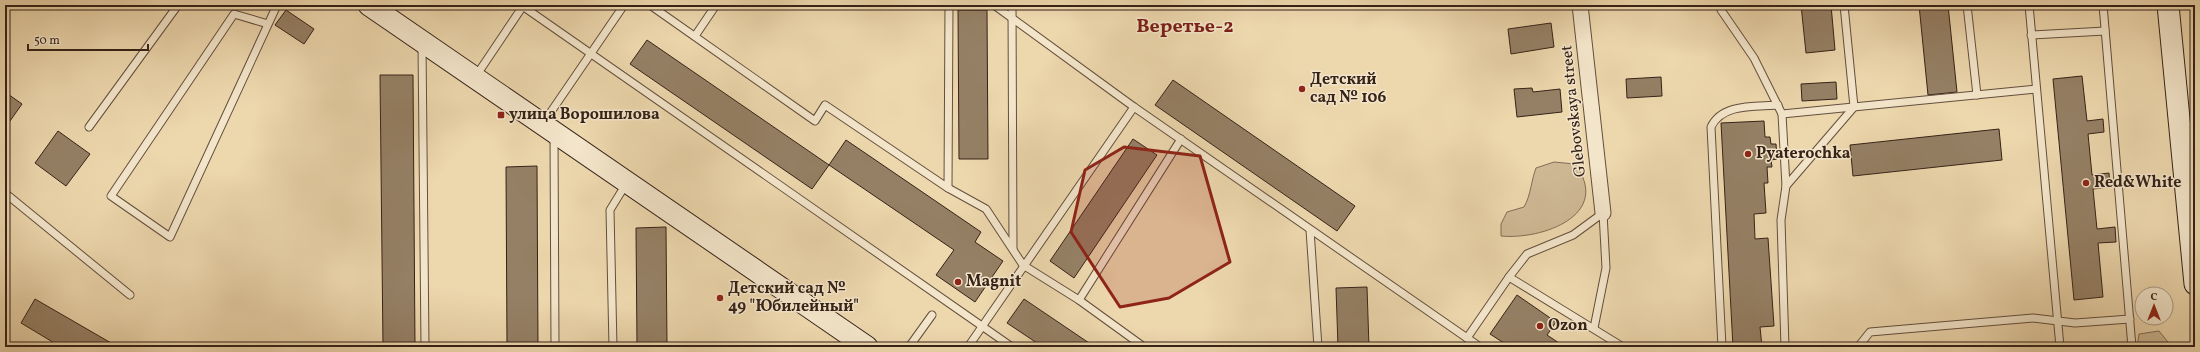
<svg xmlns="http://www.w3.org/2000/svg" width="2200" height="352" font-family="Vollkorn,serif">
  <rect width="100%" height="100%" fill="#edd7ad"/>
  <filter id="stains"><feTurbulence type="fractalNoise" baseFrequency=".005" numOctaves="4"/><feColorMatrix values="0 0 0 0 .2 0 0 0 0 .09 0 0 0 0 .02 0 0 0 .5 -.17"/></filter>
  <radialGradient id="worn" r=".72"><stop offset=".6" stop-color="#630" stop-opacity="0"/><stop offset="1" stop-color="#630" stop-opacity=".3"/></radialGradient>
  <g fill="#ceb894" stroke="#826d56">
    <path d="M1554 162 1575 164C1613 215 1542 240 1501 236V224L1507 212 1524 207C1531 195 1531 181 1536 168Z"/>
    <polygon points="2159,331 2172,347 2137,347 2139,334"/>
  </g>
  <g fill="#958065" stroke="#352218">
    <polygon points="1801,5 1831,5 1835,50 1806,53"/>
    <polygon points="1919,5 1948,5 1957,92 1928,95"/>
    <polygon points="286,10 314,29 304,44 275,25"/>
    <polygon points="958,10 987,10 988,159 959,159"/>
    <polygon points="1551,23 1554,47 1511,54 1508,29"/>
    <polygon points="647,40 829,165 812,189 630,64"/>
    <polygon points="380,75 413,75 415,347 383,347"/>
    <polygon points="2082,76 2087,121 2103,119 2104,132 2088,134 2092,175 2109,173 2110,187 2093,189 2097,229 2115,227 2116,242 2098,243 2103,297 2074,300 2053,79"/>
    <polygon points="1661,77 1662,96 1627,98 1626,79"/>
    <polygon points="1173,80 1355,206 1337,231 1155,105"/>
    <polygon points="1836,82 1837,99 1802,101 1801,84"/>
    <polygon points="1532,88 1533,92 1560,89 1562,112 1517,117 1514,89"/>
    <polygon points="5,92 22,104 5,128"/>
    <polygon points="1764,121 1765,137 1770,137 1771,144 1776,144 1777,159 1771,160 1772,167 1767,167 1768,183 1764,183 1766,213 1754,214 1755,239 1768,238 1774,326 1760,327 1762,347 1733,347 1721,123"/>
    <polygon points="1999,129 2002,160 1853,176 1850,145"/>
    <polygon points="58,131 90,154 66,186 35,163"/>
    <polygon points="1133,139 1157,155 1074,278 1050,261"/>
    <polygon points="846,140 981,232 975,242 1003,261 975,302 936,275 954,250 829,165"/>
    <polygon points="537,166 538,347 507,347 506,167"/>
    <polygon points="666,227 667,347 637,347 636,228"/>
    <polygon points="1367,287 1369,347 1338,347 1336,288"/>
    <polygon points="1517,295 1556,322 1547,335 1565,347 1510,347 1490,334"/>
    <polygon points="35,299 118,347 61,347 21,323"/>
    <polygon points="1024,299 1095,347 1043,347 1007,323"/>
  </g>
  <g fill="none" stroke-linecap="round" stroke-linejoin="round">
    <g stroke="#634f3d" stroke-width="9">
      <g id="lane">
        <polyline points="521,5 1012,347"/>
        <polyline points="650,5 815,121 825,105 948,188 949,5"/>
        <polyline points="994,5 1134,107 1480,347"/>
        <polyline points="1012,5 1013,249"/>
        <polyline points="1721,5 1721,10 1754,58 1782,114 2036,89"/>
        <polyline points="1967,5 1977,95"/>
        <polyline points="2029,5 2060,347"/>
        <polyline points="2103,5 2132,347"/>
        <polyline points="268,24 234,14 111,196 170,237 277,5"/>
        <polyline points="2031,35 2105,31"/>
        <polyline points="695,36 716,5"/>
        <polyline points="422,45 425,347"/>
        <polyline points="476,76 523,6"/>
        <polyline points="1782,114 1786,186 1781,220 1785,347"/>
        <polyline points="544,122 624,5"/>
        <polyline points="89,127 178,5"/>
        <polyline points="554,135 555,347"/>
        <polyline points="1786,186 1854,107 1844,5"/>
        <polyline points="948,188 986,209 1023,265 1079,300 1181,139"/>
        <polyline points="5,193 130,295"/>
        <polyline points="1310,230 1318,347"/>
        <polyline points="1509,277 1527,254 1573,235 1603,213"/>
        <polyline points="1079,300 1144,347"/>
        <polyline points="1594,328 1606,268 1603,213"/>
        <polyline points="1467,338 1509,277 1623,347"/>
        <polyline points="613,347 610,210 626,184"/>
        <polyline points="909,347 932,315"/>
        <polyline points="968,347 1134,107"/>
        <path d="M1722 347 1711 127C1722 103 1755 107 1778 105"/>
        <polyline points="1858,347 1870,332 2033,318 2075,323 2130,319"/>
      </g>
    </g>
    <g stroke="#634f3d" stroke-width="17">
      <polyline id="street" points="1580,5 1603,213"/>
    </g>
    <g stroke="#352218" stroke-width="23">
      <g id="secondary">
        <polyline points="369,5 867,347"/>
        <polyline points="2168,5 2195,284"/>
      </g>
    </g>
    <use href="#lane" stroke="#f3e5ca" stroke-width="7"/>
    <use href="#street" stroke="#f3e5ca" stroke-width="15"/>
    <use href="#secondary" stroke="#f3e5ca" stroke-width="21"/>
  </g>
  <path fill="#8f2418" fill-opacity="0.2" stroke="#8f2418" stroke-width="3" stroke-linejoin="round" d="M1124 147 1200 156 1230 262 1169 298 1120 307 1071 232 1085 170Z"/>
  <g fill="#8f2418" stroke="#f3e5ca" stroke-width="1.5">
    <circle cx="1302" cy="89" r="4"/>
    <rect x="497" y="111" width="8" height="8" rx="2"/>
    <circle cx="1748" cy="154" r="4"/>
    <circle cx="2086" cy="183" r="4"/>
    <circle cx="958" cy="282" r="4"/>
    <circle cx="720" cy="298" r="4"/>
    <circle cx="1540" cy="326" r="4"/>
  </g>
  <g text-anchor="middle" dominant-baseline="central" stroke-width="3" stroke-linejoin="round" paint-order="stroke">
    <g font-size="16" font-weight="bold" fill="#352218" stroke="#f3e5ca" text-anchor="start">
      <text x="1310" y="80">Детский<tspan x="1310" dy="18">сад № 106</tspan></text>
      <text x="509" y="115">улица Ворошилова</text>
      <text x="1756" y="154">Pyaterochka</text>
      <text x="2094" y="183">Red&amp;White</text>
      <text x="966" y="282">Magnit</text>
      <text x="728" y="289">Детский сад №<tspan x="728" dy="18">49 "Юбилейный"</tspan></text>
      <text x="1548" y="326">Ozon</text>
    </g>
    <g font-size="16" fill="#352218" stroke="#f3e5ca">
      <text transform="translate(1574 111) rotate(-96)">Glebovskaya street</text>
    </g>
    <g font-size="20" font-weight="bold" fill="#7a1f14" stroke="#f3e5ca">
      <text x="1185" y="27">Веретье-2</text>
    </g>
  </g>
  <rect width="2200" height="352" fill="none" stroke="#edd7ad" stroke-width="20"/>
  <rect x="6" y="6" width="2188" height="340" fill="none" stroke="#352218" stroke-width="2"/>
  <rect x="10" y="10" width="2180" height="332" fill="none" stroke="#352218"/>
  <g transform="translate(2154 306)"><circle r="19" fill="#f3e5ca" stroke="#a79783"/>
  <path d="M0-3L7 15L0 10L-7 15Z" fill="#8f2418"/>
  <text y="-6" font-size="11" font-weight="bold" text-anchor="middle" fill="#352218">С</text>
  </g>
  <path d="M28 44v6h120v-6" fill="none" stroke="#352218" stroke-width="2"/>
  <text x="34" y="44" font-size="12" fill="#352218" stroke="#f3e5ca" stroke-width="3" paint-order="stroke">50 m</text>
  <rect width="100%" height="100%" filter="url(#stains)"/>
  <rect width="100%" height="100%" fill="url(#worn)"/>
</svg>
